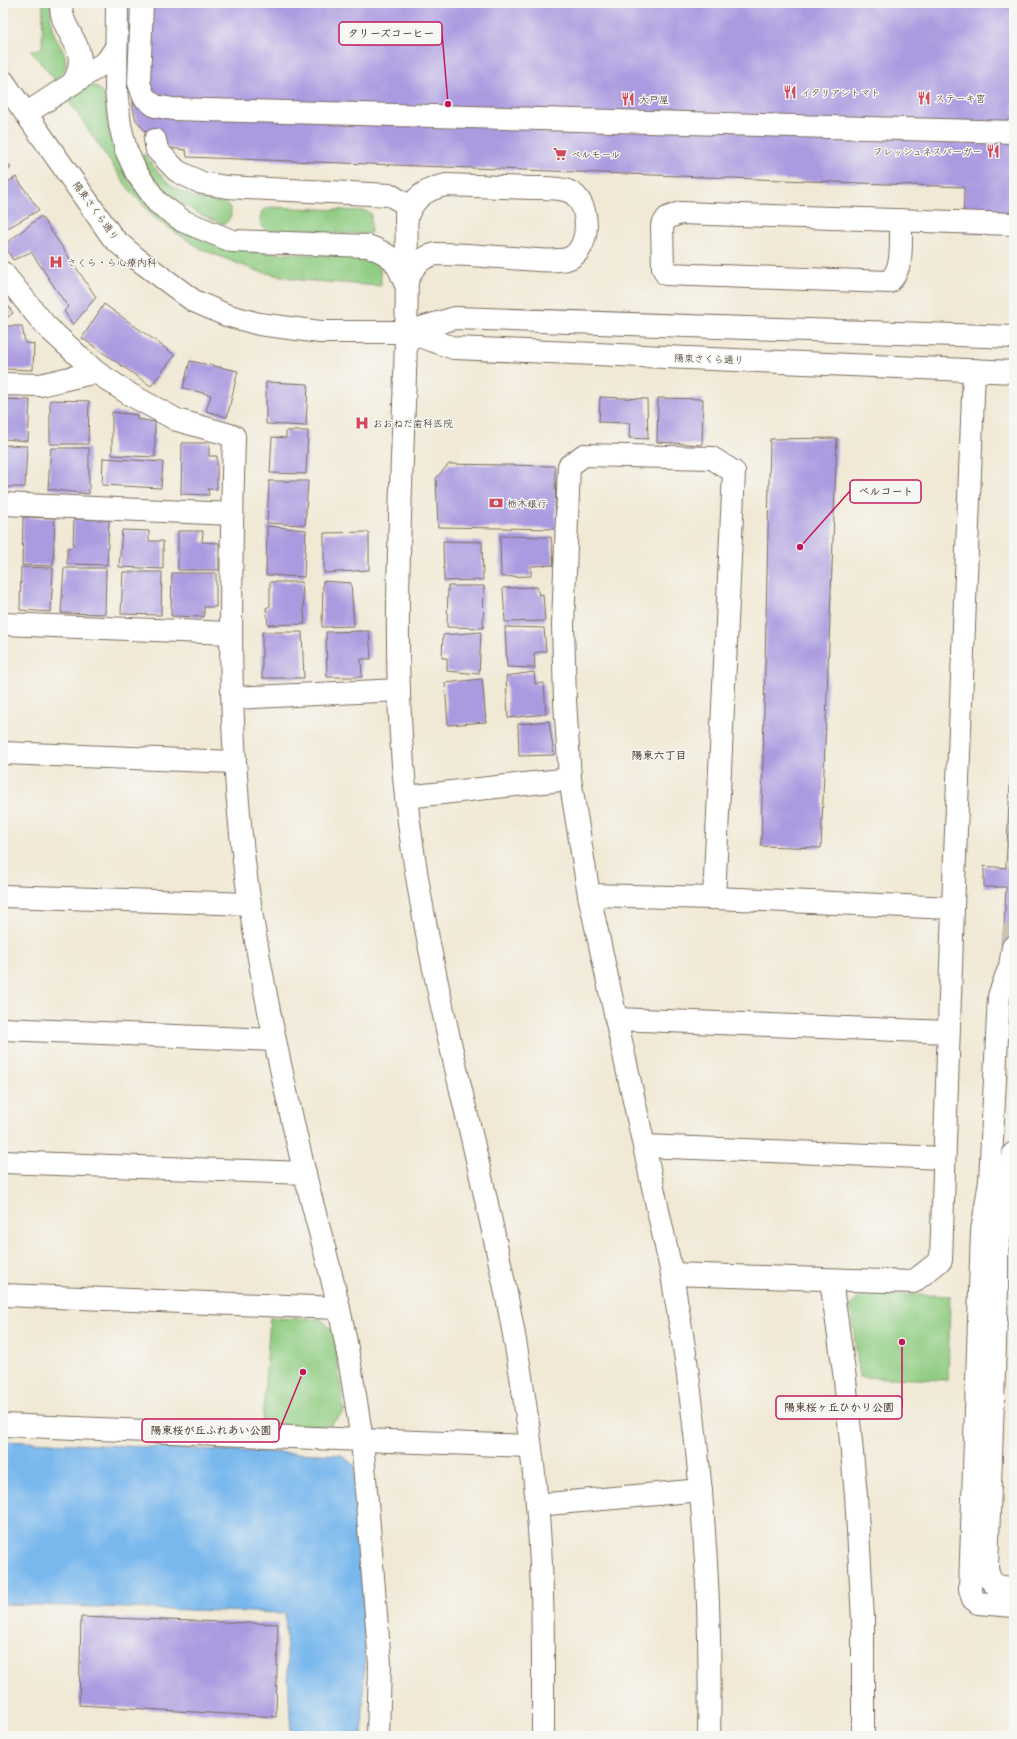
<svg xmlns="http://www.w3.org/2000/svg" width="1017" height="1739" font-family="'Shantell Sans','Klee One',sans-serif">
  <rect width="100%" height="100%" fill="#f6f6f2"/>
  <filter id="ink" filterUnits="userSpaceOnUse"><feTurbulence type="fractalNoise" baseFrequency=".025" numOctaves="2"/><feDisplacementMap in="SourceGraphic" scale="8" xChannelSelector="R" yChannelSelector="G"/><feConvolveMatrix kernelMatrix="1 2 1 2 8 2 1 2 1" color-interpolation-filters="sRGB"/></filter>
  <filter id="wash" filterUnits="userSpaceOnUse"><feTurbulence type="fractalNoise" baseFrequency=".012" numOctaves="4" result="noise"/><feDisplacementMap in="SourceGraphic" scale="16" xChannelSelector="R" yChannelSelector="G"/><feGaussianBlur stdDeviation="0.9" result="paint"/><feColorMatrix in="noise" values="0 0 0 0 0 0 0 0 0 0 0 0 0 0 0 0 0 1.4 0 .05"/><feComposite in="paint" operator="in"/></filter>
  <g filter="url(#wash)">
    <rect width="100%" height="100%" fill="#f1e9d5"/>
    <g fill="#91cd83" stroke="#667c50">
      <path d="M43 3H51C51 11 50 20 52 28 58 49 78 60 55 80L31 51 42 48Z"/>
      <path d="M87 86H94L99 89 104 95 110 135 119 162 137 190 252 252 364 257C381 263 381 269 381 286L300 280 257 271 201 249 156 219 128 188 68 100 82 87Z"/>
      <path d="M145 154C168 190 186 198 227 204 234 212 231 219 224 224 197 216 164 194 148 171 145 167 144 161 142 156Z"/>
      <path d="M270 207 365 211 371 213V233L363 234 267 231C259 225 259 219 262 211Z"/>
      <polygon points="864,1293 950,1296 948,1380 860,1377 850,1306"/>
      <polygon points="270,1318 321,1319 334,1332 344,1412 329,1426 262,1424"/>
    </g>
    <polygon fill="#79b8ed" stroke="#5a7186" points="3,1441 341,1455 355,1466 363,1553 365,1649 362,1736 291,1736 285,1613 3,1604"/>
    <g id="blocks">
      <g fill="#aa9ae0">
        <polygon points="131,3 1014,3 1014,234 963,233 964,187 187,157 186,150 170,148 155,140 145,131 136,120 133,108 133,92 128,93"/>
        <polygon points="3,156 11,168 3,173"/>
        <polygon points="16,177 39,210 3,231 3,185"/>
        <polygon points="41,216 96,297 73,325 64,311 68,307 31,252 13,260 4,245"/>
        <polygon points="3,298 13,313 3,321"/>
        <polygon points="104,304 175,355 151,386 82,338"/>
        <polygon points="3,326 22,326 25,343 34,344 33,370 3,369"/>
        <polygon points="190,361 238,371 227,417 206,411 211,395 183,388"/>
        <polygon points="266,382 308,384 306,426 266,424"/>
        <polygon points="600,397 647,399 648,439 629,438 630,423 599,422"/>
        <polygon points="658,398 703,399 702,445 657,442"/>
        <polygon points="3,399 30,400 28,441 3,439"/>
        <polygon points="50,400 89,401 88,444 50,444"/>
        <polygon points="112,412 137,415 137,419 155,422 155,457 112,455"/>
        <polygon points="286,431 308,431 306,474 270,473 272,437 286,438"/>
        <polygon points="837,438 821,848 761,846 770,439"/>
        <polygon points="182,443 209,443 209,456 217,456 217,489 208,489 209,495 181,494"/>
        <polygon points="3,445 27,446 25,487 3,487"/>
        <polygon points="51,448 89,448 89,494 48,489"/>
        <polygon points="103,458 163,462 161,488 102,485"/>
        <polygon points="449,464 555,466 556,529 438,527 436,478"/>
        <polygon points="269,481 308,481 305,525 267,523"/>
        <polygon points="23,517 55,518 53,566 22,565"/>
        <polygon points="74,519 109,520 107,565 67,564 67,548 73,547"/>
        <polygon points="267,526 306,530 304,577 266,575"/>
        <polygon points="122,530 149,531 149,541 163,541 163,569 119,567"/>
        <polygon points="178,531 203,531 202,542 219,543 219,570 178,570"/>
        <polygon points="369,532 369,570 324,573 324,533"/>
        <polygon points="500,536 551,537 554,565 531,566 531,576 501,577"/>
        <polygon points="443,541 482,542 483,580 444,581"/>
        <polygon points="21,567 53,568 51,612 20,610"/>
        <polygon points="64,568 106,568 105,614 61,613"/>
        <polygon points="123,572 162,572 161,615 121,614"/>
        <polygon points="172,573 216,573 216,607 204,607 204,617 171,616"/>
        <polygon points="323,581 351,583 354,626 322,627"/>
        <polygon points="270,582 302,582 305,624 268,625 266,608 270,606"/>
        <polygon points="448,586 484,586 483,628 447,627"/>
        <polygon points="537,587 539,595 543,594 545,621 505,622 503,588"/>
        <polygon points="505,627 544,628 546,651 534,653 535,668 507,667"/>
        <polygon points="369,631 371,659 361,659 362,677 327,677 326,632"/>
        <polygon points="262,632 302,632 304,678 262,678"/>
        <polygon points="481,632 479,674 447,671 447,658 442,658 443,635"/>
        <polygon points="534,672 535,684 544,683 546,714 508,718 506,676"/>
        <polygon points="482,679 486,722 448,725 445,683"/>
        <polygon points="1013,718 1014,718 1014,948 1003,947 1006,887 984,887 984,866 1006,868"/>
        <polygon points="549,721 554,755 519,756 518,724"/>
        <polygon points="81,1617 278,1624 276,1717 79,1705"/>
      </g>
    </g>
  </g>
  <g filter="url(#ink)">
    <use href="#blocks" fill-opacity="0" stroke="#7b6d5e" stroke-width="1"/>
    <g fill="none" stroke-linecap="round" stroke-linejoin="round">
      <polyline stroke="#cdc3b0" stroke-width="22" stroke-dasharray="22 11" stroke-linecap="butt" points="1013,947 1014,925"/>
      <g stroke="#7b6d5e" stroke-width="24">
        <g id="minor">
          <path d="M61 3C60 36 94 46 73 83"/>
          <path d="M117 3 116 90 120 125 126 150 136 172 157 202 183 221 232 241 368 246C390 254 397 260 405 283"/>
          <polyline points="142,3 139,83 144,97 155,106 173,109 1014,132"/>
          <polyline points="3,81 113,238 136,258 194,301 226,315 259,324 320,332 407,332 455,318 1014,337"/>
          <polyline points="27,113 107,61 115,49"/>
          <path d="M155 140 157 150 177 171 202 183 227 187 390 195 404 203 406 209C412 405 385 601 406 797 426 979 482 1155 514 1335 524 1391 532 1448 537 1504 544 1581 543 1659 543 1736"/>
          <path d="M901 220C900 240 905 267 889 282L666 274 663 268 662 226 667 218 680 213 1014 224"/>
          <path d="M3 273 45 325 96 372 131 395 177 420 234 436C230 593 226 750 250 905 264 994 283 1082 304 1170 315 1217 329 1262 339 1309 349 1352 355 1396 362 1440L530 1446"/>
          <path d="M406 284C412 268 418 258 436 254 466 254 495 257 525 259 538 260 554 262 567 259 592 252 592 200 568 191 557 187 543 188 532 188 503 187 475 186 446 185 425 189 410 200 406 222"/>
          <polyline points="407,332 454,348 1014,372"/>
          <polyline points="3,384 40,385 96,372"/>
          <polyline points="3,504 232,514"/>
          <polyline points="3,624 230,633"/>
          <polyline points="233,698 399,690"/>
          <polyline points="3,753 235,762"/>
          <polyline points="570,779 565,701 563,625 569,466 584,455 712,458 734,472 714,898"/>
          <polyline points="406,797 570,779 589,895 672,1274"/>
          <polyline points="589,895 714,898 953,908"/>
          <polyline points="3,896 250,904"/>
          <polyline points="1013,947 1010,966 999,996 990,1181 982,1231 970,1589 973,1599 978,1603 1014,1606"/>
          <polyline points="616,1019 948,1032"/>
          <polyline points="3,1029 274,1040"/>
          <polyline points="644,1146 944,1158"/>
          <path d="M1014 1153 997 1251V1287L987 1568C990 1586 997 1587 1014 1588"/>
          <polyline points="3,1162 305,1173"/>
          <polyline points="831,1280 845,1379 856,1495 863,1619 863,1736"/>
          <polyline points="3,1295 339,1308"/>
          <polyline points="3,1425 362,1440 380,1664 378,1736"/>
          <polyline points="537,1505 701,1490"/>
          <path d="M709 1736C712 1615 704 1495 688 1376 684 1341 677 1308 672 1274L913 1282 941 1260 953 908 974 370"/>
        </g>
      </g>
      <use href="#minor" stroke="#fff" stroke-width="22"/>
    </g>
  </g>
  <defs>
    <g id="restaurant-bare" transform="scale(1.08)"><path d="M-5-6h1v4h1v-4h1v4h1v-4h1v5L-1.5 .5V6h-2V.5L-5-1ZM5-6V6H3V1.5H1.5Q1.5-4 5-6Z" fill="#d1495b" stroke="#f6f6f2" stroke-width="2.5" paint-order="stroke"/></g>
    <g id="supermarket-bare" transform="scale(1.08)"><path d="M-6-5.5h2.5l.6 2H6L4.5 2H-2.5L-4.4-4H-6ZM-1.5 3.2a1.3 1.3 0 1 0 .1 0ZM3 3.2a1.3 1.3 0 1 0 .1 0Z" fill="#d1495b" stroke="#f6f6f2" stroke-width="2.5" paint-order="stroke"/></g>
    <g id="hospital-bare" transform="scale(1.08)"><path d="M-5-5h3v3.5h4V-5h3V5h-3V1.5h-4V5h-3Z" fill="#d1495b" stroke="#f6f6f2" stroke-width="2.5" paint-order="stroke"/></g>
    <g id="bank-bare" transform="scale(1.08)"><path d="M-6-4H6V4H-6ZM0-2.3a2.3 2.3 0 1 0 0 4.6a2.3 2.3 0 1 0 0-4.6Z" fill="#d1495b" stroke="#f6f6f2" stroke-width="2.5" paint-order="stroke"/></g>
  </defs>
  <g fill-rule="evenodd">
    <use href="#restaurant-bare" x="790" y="92"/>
    <use href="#restaurant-bare" x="924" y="98"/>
    <use href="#restaurant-bare" x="628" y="99"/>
    <use href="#restaurant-bare" x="993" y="151"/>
    <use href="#supermarket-bare" x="560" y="154"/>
    <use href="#hospital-bare" x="56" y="262"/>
    <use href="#hospital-bare" x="362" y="423"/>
    <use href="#bank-bare" x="496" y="503"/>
  </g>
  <g text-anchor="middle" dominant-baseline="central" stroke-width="3" stroke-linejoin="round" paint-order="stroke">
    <g font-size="10" fill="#3b2a1e" stroke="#f6f6f2" text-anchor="start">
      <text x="801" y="92">イタリアントマト</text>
      <text x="935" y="98">ステーキ宮</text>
      <text x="639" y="99">大戸屋</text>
      <text x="982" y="151" text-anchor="end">フレッシュネスバーガー</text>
      <text x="571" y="154">ベルモール</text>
      <text x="67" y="262">さくら・ら心療内科</text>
      <text x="373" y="423">おおねだ歯科医院</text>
      <text x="507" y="503">栃木銀行</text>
    </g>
    <g font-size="10" fill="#3b2a1e" stroke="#f6f6f2">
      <text transform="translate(96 211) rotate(54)">陽東さくら通り</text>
      <text transform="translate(709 359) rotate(2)">陽東さくら通り</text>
    </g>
    <g font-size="11" font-weight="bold" fill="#3b2a1e" stroke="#f6f6f2">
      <text x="659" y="755">陽東六丁目</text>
    </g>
  </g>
  <path fill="none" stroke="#c2185b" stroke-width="1.5" d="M448 104L442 33M800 547L850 491M902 1342L902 1407M303 1372L279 1431"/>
  <g fill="#c2185b" stroke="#f6f6f2" stroke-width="1.5">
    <circle cx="448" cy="104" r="4"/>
    <circle cx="800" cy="547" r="4"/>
    <circle cx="902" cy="1342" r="4"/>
    <circle cx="303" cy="1372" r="4"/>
  </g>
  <g fill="#f6f6f2" stroke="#c2185b" stroke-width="1.5">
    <rect x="339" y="22" width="103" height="23" rx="4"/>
    <rect x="850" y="480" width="71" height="23" rx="4"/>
    <rect x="776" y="1396" width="126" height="23" rx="4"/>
    <rect x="142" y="1419" width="137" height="23" rx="4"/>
  </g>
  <g font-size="11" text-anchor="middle" font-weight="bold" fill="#3b2a1e">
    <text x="391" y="37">タリーズコーヒー</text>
    <text x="886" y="495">ベルコート</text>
    <text x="839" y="1411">陽東桜ヶ丘ひかり公園</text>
    <text x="211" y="1434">陽東桜が丘ふれあい公園</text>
  </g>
  <rect width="1017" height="1739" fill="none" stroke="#f6f6f2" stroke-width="16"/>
</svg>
